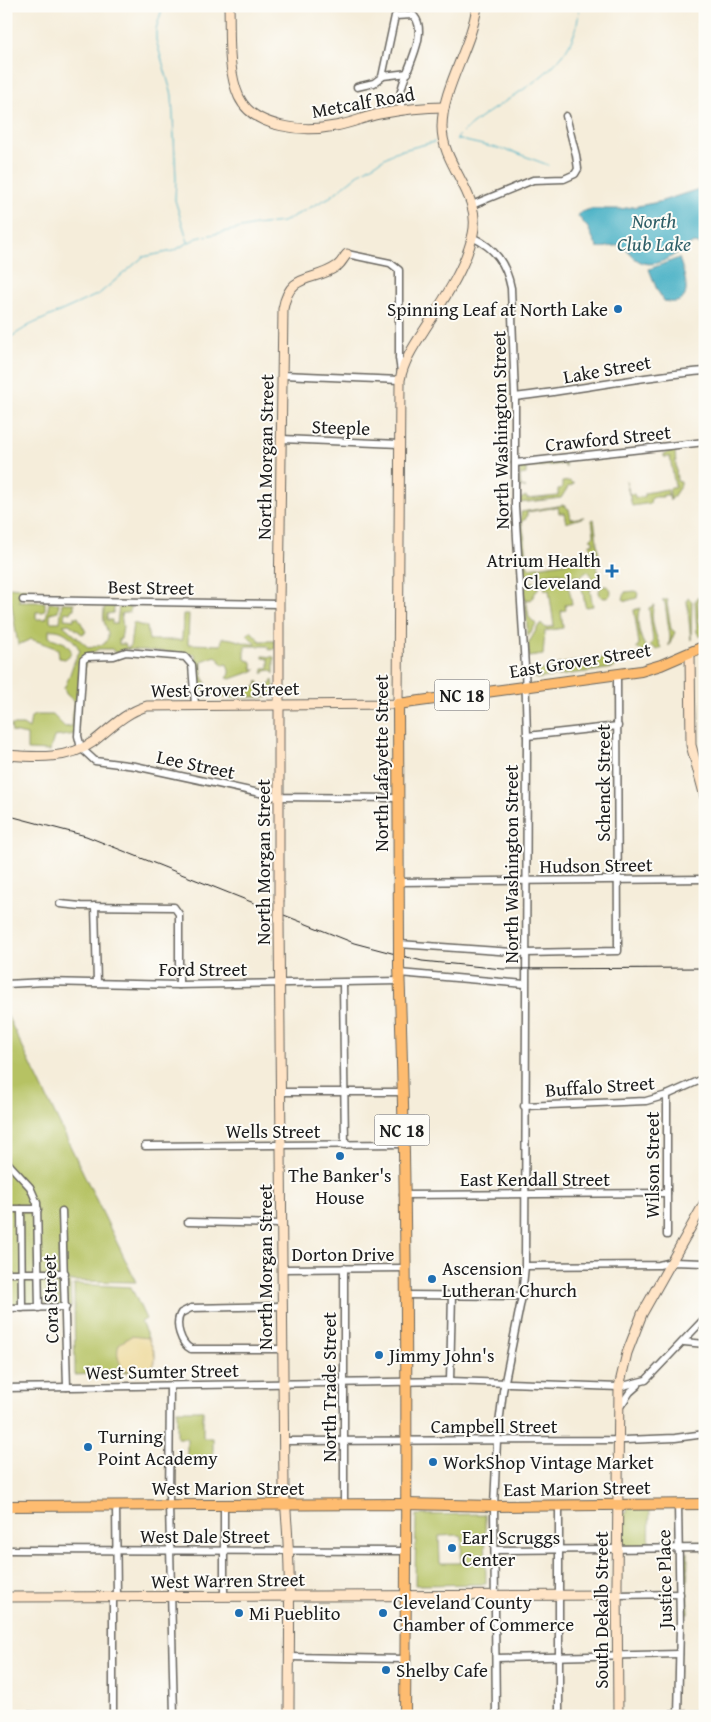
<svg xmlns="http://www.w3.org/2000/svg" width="711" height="1722" font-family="'Gentium Book Plus',serif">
  <rect width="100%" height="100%" fill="#fdfcf7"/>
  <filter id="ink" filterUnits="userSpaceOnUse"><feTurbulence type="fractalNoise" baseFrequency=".02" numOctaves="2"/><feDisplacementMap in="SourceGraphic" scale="10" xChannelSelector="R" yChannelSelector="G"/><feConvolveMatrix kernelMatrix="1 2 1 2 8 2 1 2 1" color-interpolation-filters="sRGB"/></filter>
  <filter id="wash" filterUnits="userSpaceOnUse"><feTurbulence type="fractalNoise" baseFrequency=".0096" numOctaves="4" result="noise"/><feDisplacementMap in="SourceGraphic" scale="20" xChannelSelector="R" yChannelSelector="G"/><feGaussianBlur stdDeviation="1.12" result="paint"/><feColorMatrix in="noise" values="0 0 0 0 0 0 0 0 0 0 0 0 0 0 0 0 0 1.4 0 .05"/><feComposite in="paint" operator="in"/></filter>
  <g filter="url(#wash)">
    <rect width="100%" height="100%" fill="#f5edda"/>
    <g fill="#b6c264" stroke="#696f40" fill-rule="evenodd">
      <polygon points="675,449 677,481 681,482 681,485 671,500 669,489 675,487 670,457 664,457 664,454"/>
      <polygon points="564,460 566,468 563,464 526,468 526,474 520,475 521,487 526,488 519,487 520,465"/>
      <polygon points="626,480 629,494 634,494 635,498 644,497 645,493 667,489 670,501 669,495 663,495 663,497 654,497 650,500 651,503 632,506"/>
      <polygon points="569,481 574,484 568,487 561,498 520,503 520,499 526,496 527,499 558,496 558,489 562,488 562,482"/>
      <polygon points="563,505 569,509 571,519 584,517 566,523 564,513 559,513 558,507 527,512 527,517 522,522 527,555 523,558 520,538 521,512"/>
      <polygon points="594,519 599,556 595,559 599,578 590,591 593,606 586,607 585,605 582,588 592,576 588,571 580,577 559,573 524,577 524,564 527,564 529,568 570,562 570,558 591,555 590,544 593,544 593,540 590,539 594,535 592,520"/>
      <path d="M554 580C569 579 570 591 572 604L565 605 566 610 561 611 563 628 545 631 543 655 529 657 528 644 539 625 542 624 546 628 554 626 549 590H545L544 583Z"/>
      <polygon points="532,582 539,582 540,585 531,600 526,599 529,617 536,624 528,637 524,589"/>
      <circle cx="605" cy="592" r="6"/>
      <path d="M7 587 26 588 28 595H20L19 602H45V609L43 612H36V619H46L49 603H59L58 611 50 613V622H60L62 603H74V609L71 610V613L65 612 64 619 74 620V617H78L86 632 82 634 69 624 63 625 89 648 104 644C112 634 106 631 104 621 103 616 104 609 105 604H115L113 613 107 614V620H112V624H117L119 605H130V612L121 614 123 627 121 639H119V644H125L127 648 130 647 133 623 147 627 149 640H182L183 614H189L188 644 221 645 222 638C235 638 243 644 256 644L247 635 251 631 260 641H275V649L269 650 268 646H245V659L252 662V668L256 670 231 679 227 678 230 674 227 664 223 665 216 656 202 661V673L207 687 214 696 199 697 195 654 124 649 115 653 112 649H99L86 656 76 734 54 737 50 751 27 750V735L12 732 11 725H23L29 729 31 717 35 715H53L65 727 72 726 74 701 66 694 64 688C71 676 72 662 80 651 74 639 64 628 49 630V637L65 643 71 650 70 655 65 659 59 658 58 649 31 639 18 645 11 600 6 597Z"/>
      <polygon points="635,591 638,592 637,598 626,601 623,599 625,592"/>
      <polygon points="698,597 701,600 698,601 699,623 705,627 704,636 699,636 697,632 695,601"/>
      <polygon points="688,598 692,601 691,640 687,601"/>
      <polygon points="662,600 668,600 667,603 671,629 675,632 669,646 670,637 665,603"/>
      <path d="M654 605C649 618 656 637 661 648L657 650 650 645 653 641 649 608Z"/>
      <path d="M640 608C635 619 640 640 647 649L644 652 636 648 639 644 634 610Z"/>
      <polygon points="263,656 274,657 274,674 271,670 265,671 263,674 263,668 269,668 269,659 263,658"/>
      <polygon points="612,657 618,662 614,668 536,679 530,674 530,668 533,671 553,668 558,664"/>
      <polygon points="273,679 275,694 271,697 222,697 223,694 231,691 234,694 239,692 239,688 243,691 257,686 258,681 260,685 270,685"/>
      <polygon points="6,1013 136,1282 70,1281 71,1307 6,1308"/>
      <polygon points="74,1284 131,1287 146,1319 141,1322 155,1354 152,1368 143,1371 75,1375"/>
      <polygon points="177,1410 203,1410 203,1438 213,1438 213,1466 187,1466 187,1438 177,1438"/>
      <polygon points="627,1505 650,1505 649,1549 617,1549 617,1514 627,1513"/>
      <path d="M485 1514 486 1584 415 1585 416 1515ZM458 1535 462 1536 461 1563H440L439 1536Z"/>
      <polygon points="688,1552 687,1592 688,1614 684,1614 683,1554"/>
    </g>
    <path fill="#eeda9e" stroke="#857b5d" d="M131 1336 148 1338C153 1349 160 1360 150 1370L133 1372 123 1369C118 1360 116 1354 119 1344Z"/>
    <g fill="#46b0c5" stroke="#316670">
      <path d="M705 187V252L699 244 694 243C679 250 660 270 641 262 632 259 629 248 619 246 612 245 604 249 597 247L588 228 578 216 581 212 591 209H621L659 202Z"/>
      <path d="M679 258C685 276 697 309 664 301L657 290 649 269Z"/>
    </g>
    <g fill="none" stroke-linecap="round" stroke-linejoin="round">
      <g stroke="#46b0c5" stroke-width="1">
        <polyline points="163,6 156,29 156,40 172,95 176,178 175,200 188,242"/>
        <path d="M548 165 514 152 456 139C491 101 560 82 576 29 578 22 578 14 580 6"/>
        <polyline points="6,340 30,325 99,294 143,257 173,251 197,238 255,225 283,222 330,197 363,171 395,152 434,142"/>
      </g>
    </g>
  </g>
  <g filter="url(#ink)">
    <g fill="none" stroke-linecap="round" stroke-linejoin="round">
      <g stroke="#68655e" stroke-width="9">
        <g id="street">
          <polyline points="383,76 408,73"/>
          <path d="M357 87 374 83 382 77 395 16 413 15C430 31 406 69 402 87 399 95 401 103 402 111"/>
          <polyline points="472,205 533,180 564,179 575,174 578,169 576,155 566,116"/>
          <path d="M472 237C495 248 506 263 511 288L515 397V506L525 667 527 736 525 1266 522 1296 503 1391 497 1441 494 1506 496 1716"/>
          <polyline points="347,254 390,263 399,270 399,358 401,372"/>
          <polyline points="283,375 400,380"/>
          <path d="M515 397C579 390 641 376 705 371"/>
          <polyline points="282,439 399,444"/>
          <polyline points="515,463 705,442"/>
          <polyline points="23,600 279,604"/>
          <polyline points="195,705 192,665 185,657 126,652 114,656 87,657 83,660 78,736 81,748 95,761 135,766 278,797 398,798"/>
          <polyline points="527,736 618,726"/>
          <polyline points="398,882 705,879"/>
          <polyline points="60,904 81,906 174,907 179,914 179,985"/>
          <polyline points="95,906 97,983"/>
          <polyline points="399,944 526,953 618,951 617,675"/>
          <polyline points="399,973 525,984"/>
          <polyline points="343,983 345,1145"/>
          <polyline points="6,984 45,982 179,985 399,981"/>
          <polyline points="281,1092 401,1092"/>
          <polyline points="524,1106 646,1101 667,1095 705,1078"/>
          <polyline points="145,1146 402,1144"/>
          <polyline points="6,1161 30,1187 37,1203 39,1308"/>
          <polyline points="403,1195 667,1193"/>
          <polyline points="6,1209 38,1209"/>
          <polyline points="21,1209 22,1308"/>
          <polyline points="62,1211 67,1387"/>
          <polyline points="188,1222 281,1224"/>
          <polyline points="667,1235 667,1095"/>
          <polyline points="525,1266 659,1265 672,1262 705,1263"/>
          <polyline points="282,1269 405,1268"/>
          <polyline points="6,1273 65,1273"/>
          <polyline points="405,1295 522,1296"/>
          <path d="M281 1306 191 1308 181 1313C174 1324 181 1344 191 1349H282"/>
          <polyline points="6,1308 66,1307"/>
          <polyline points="684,1342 705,1344"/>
          <polyline points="450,1381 452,1294"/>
          <polyline points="170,1386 169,1505 174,1716"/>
          <polyline points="6,1388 450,1381 619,1387 646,1380 705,1318"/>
          <polyline points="619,1408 630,1392 638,1385"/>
          <polyline points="284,1441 625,1440 675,1438 705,1434"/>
          <polyline points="678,1504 680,1626 678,1716"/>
          <polyline points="224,1505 224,1595"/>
          <polyline points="344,1505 344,1268"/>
          <polyline points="116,1506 117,1597"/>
          <polyline points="6,1550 405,1551"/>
          <polyline points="495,1550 705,1548"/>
          <polyline points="617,1595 680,1594"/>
          <polyline points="289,1657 404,1659"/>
          <polyline points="497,1658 679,1654"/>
          <polyline points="6,1714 51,1716"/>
          <polyline points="113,1716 113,1597"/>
          <polyline points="559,1716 559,1505"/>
        </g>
      </g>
      <g stroke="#68655e" stroke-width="11">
        <g id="secondary">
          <path d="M229 6C230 35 227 70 239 97 254 129 305 132 335 126 350 124 364 117 379 114 400 110 423 107 444 107"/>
          <polyline points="690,653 691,745 705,797"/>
          <path d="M6 755C35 757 68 760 93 742 111 728 124 713 147 706L398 704 400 380C403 363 413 347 423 332 442 302 465 270 473 234 482 194 442 166 442 127 442 88 472 46 477 6"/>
          <path d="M279 900V604L283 309C290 271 313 283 337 266 342 263 343 258 347 254"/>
          <path d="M279 921 284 1490C292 1563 289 1640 289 1713L287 1716"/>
          <polyline points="6,1597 617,1595"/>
          <polyline points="618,1716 617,1584 619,1387 627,1353 642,1314 705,1202"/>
          <polyline points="640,1716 705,1715"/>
        </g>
      </g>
      <g stroke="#68655e" stroke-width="12">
        <g id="primary">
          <polyline points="399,948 398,704 641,671 661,665 705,646"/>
          <path d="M399 965C408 1215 407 1466 405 1716"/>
          <polyline points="6,1506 406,1504 494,1506 705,1504"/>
        </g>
      </g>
      <use href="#street" stroke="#fff" stroke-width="6"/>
      <use href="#secondary" stroke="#ffe4c6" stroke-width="9"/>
      <use href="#primary" stroke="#febc70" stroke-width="10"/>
      <polyline stroke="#1c1c1c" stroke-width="1" points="6,815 86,836 354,943 422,961 503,969 705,968"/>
      <g stroke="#68655e" stroke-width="11" stroke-linecap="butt">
        <polyline id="secondary-bridge" points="279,921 279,900"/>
      </g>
      <g stroke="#68655e" stroke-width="12" stroke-linecap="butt">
        <polyline id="primary-bridge" points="399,948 399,965"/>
      </g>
      <use href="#secondary-bridge" stroke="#ffe4c6" stroke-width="9"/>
      <use href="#primary-bridge" stroke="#febc70" stroke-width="10"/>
    </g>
  </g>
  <g fill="#1f6fb2" stroke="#fdfcf7" stroke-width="2">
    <circle cx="618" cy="309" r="5"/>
    <path d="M609.5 563.5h5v5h5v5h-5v5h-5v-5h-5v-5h5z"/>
    <circle cx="340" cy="1156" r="5"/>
    <circle cx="432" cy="1279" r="5"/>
    <circle cx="379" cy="1355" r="5"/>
    <circle cx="88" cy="1447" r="5"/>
    <circle cx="433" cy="1462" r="5"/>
    <circle cx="452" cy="1548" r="5"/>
    <circle cx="239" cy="1613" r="5"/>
    <circle cx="383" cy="1613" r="5"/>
    <circle cx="386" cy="1670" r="5"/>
  </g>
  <g text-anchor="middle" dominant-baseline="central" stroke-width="4" stroke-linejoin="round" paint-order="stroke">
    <g fill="#fdfcf7" stroke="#605f5e" stroke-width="1">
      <rect x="434.5" y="679.5" width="55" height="31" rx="4"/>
      <rect x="374.5" y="1114.5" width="55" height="31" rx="4"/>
    </g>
    <g font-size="18" font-weight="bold" fill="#1c1c1c">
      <text x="462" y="695">NC 18</text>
      <text x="402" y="1130">NC 18</text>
    </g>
    <g font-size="19" fill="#1c1c1c" stroke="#fdfcf7">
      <text transform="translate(363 102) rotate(-10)">Metcalf Road</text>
      <text transform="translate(607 369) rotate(-10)">Lake Street</text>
      <text transform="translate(341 427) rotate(2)">Steeple</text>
      <text transform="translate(500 430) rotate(-91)">North Washington Street</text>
      <text transform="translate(608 438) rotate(-6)">Crawford Street</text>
      <text transform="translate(265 457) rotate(-89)">North Morgan Street</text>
      <text transform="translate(151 587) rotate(1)">Best Street</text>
      <text transform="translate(580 660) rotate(-9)">East Grover Street</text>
      <text transform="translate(225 689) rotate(-1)">West Grover Street</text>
      <text transform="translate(381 763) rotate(-90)">North Lafayette Street</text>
      <text transform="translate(196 764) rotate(12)">Lee Street</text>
      <text transform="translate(603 783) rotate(-90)">Schenck Street</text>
      <text transform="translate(263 862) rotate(-90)">North Morgan Street</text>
      <text transform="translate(511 864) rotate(-90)">North Washington Street</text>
      <text transform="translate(596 865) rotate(-1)">Hudson Street</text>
      <text x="203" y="969">Ford Street</text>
      <text transform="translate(600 1086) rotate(-4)">Buffalo Street</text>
      <text x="273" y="1131">Wells Street</text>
      <text transform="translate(652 1165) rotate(-90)">Wilson Street</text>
      <text x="535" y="1179">East Kendall Street</text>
      <text x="343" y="1254">Dorton Drive</text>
      <text transform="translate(265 1267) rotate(-90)">North Morgan Street</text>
      <text transform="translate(50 1299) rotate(-92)">Cora Street</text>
      <text transform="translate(162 1371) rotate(-1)">West Sumter Street</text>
      <text transform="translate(329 1387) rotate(-90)">North Trade Street</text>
      <text x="494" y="1426">Campbell Street</text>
      <text x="228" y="1488">West Marion Street</text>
      <text transform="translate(577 1488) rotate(-1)">East Marion Street</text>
      <text x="205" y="1536">West Dale Street</text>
      <text transform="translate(664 1579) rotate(-91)">Justice Place</text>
      <text transform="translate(228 1580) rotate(-1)">West Warren Street</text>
      <text transform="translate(601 1610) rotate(-90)">South Dekalb Street</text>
    </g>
    <g font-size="19" fill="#1c1c1c" stroke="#fdfcf7" text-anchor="start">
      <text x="608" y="309" text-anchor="end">Spinning Leaf at North Lake</text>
      <text x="601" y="560" text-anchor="end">Atrium Health<tspan x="601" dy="22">Cleveland</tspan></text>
      <text x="340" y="1175" text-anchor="middle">The Banker's<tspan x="340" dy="22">House</tspan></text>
      <text x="442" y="1268">Ascension<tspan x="442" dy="22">Lutheran Church</tspan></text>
      <text x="389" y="1355">Jimmy John's</text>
      <text x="98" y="1436">Turning<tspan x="98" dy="22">Point Academy</tspan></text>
      <text x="443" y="1462">WorkShop Vintage Market</text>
      <text x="462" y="1537">Earl Scruggs<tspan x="462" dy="22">Center</tspan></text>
      <text x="393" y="1602">Cleveland County<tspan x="393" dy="22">Chamber of Commerce</tspan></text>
      <text x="249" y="1613">Mi Pueblito</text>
      <text x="396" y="1670">Shelby Cafe</text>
    </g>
    <g font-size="20" font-style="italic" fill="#2f5f68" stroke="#fdfcf7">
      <text x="654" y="220">North<tspan x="654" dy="23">Club Lake</tspan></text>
    </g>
  </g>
  <rect width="711" height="1722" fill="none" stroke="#fdfcf7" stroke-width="25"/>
</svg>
